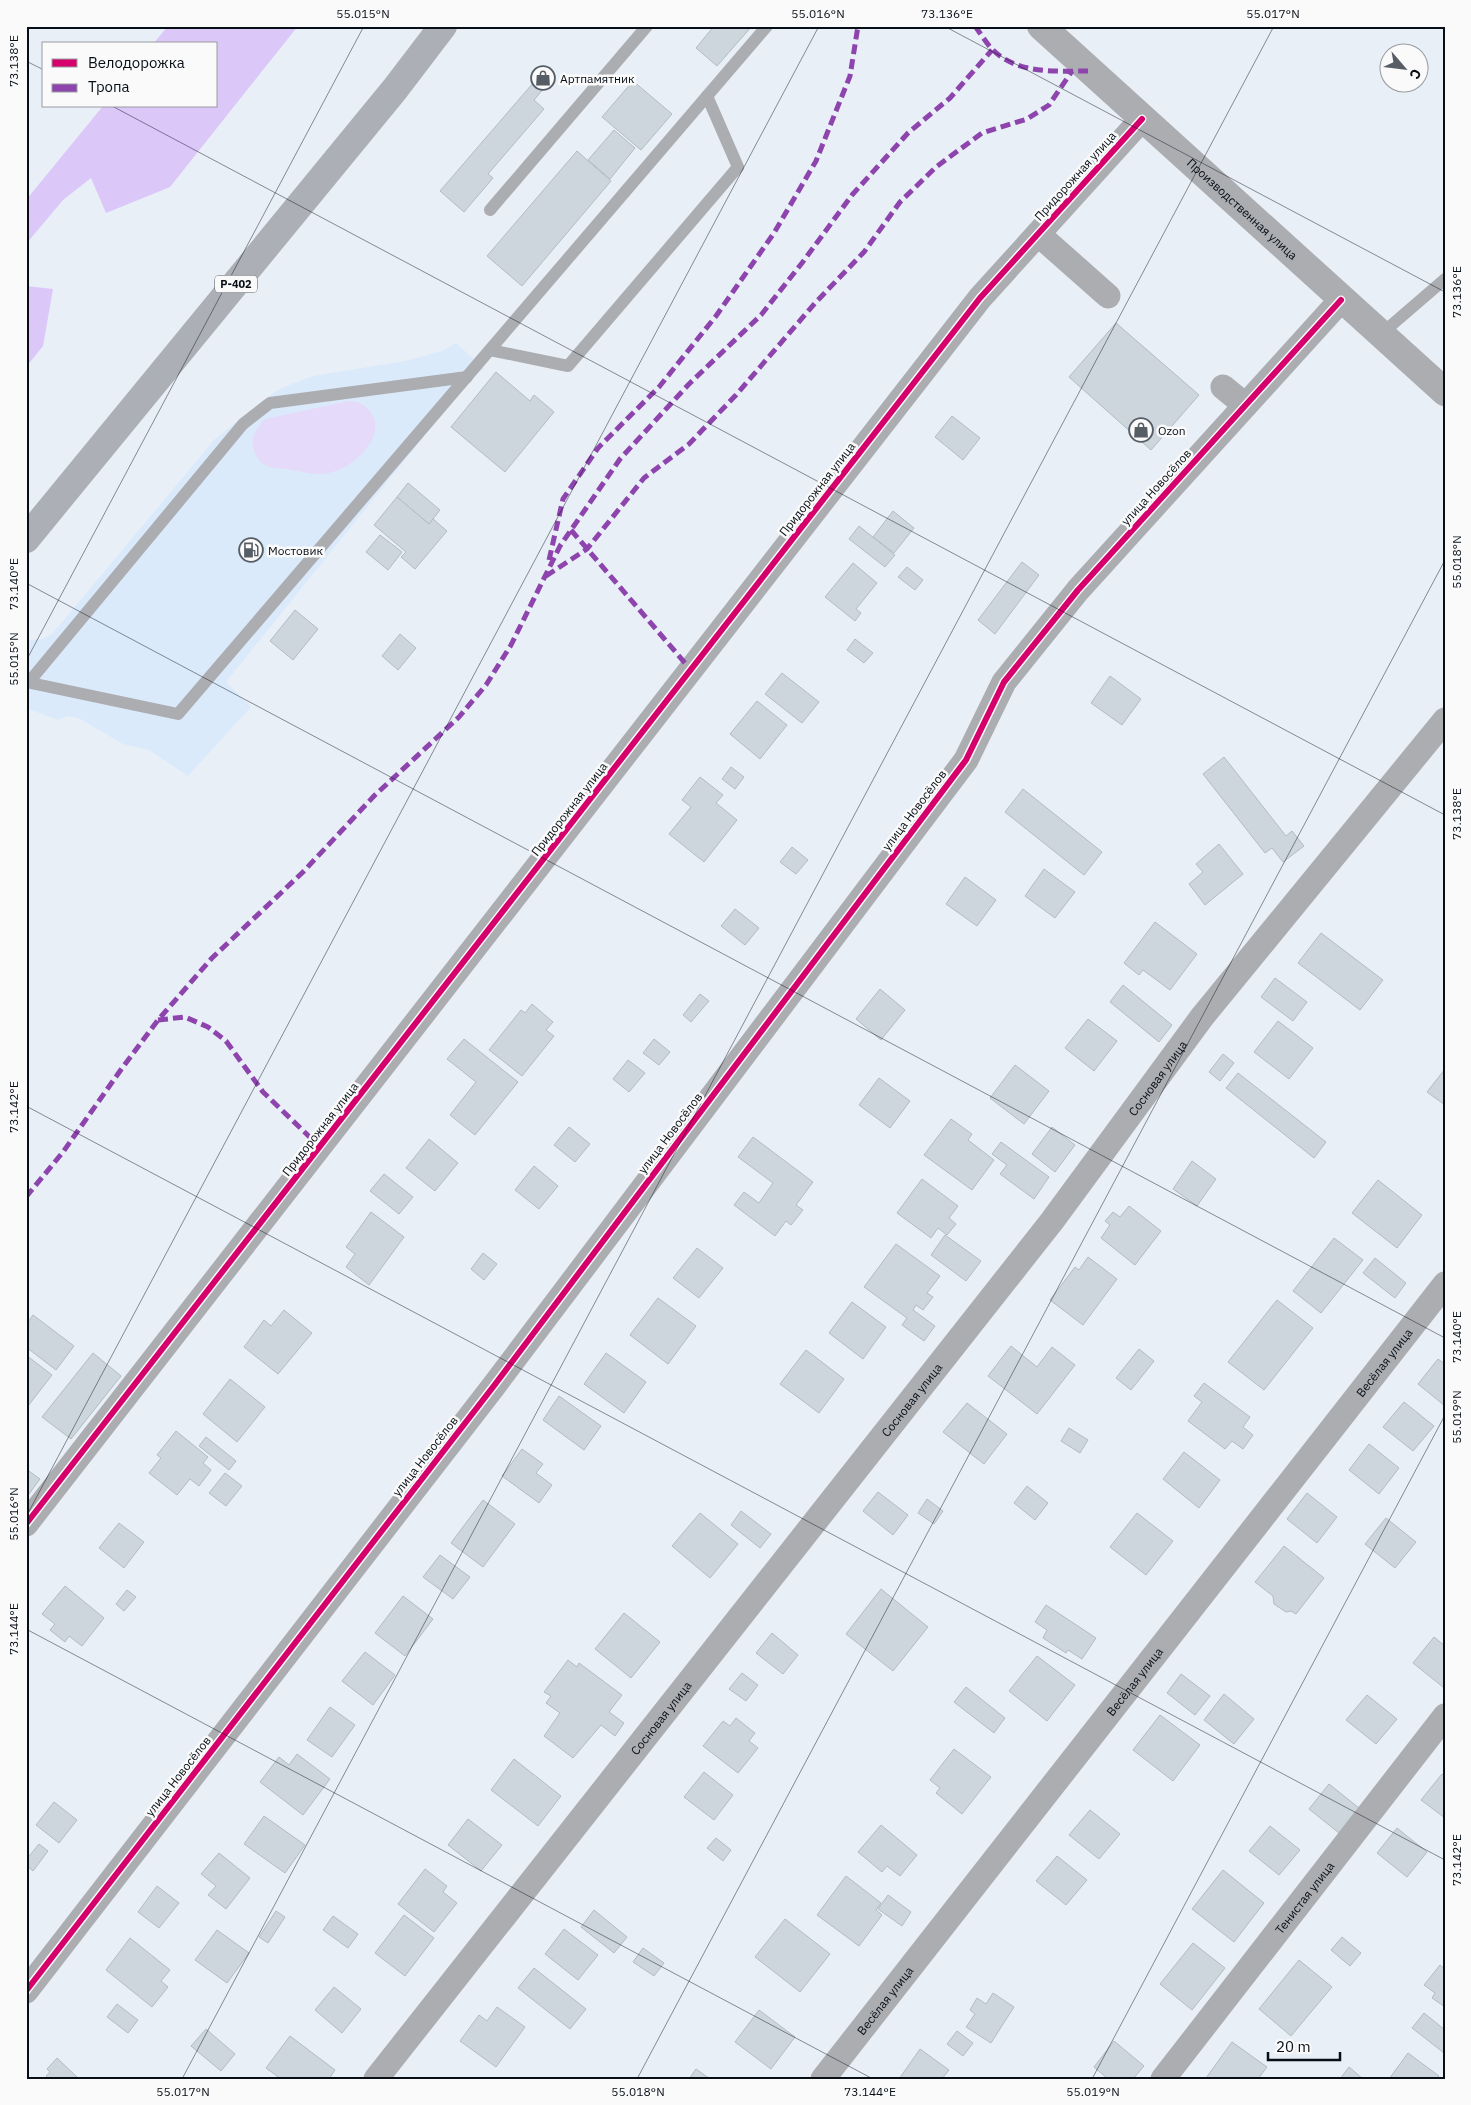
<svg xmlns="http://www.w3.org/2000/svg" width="1471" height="2105" font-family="'IBM Plex Sans',sans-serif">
  <rect width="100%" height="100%" fill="#e8eff7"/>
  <polygon fill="#dbeafb" points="456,343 485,369 475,373 226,682 251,707 188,776 149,750 123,744 80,719 68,716 58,720 26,708 26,635 30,640 42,639 52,634 215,439 276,391 294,383 313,376 405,361 442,351"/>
  <path fill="#e5daf9" d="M349 401C358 402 363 403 369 410 390 435 354 468 329 473 315 476 300 471 287 469 275 468 263 468 257 457 248 442 254 431 265 419Z"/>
  <g fill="#dcc7f9">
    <polygon points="168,26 298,26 170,187 106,213 91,178 63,200 26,244 26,200 103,106 216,106 216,44 153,44"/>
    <polygon points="26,286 53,289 43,346 26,367"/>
  </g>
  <g fill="#ccd6dc" stroke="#b3bcc2">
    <polygon points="714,26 752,26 717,66 696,48"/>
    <polygon points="546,68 555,75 534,100 544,109 488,174 493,178 464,212 440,191"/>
    <polygon points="633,81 672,114 641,150 602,117"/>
    <polygon points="614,130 635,148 610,179 588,160"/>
    <polygon points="577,151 611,181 522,286 487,256"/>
    <polygon points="1116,323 1199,395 1151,450 1069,377"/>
    <polygon points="496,372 530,401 534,395 554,412 505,472 451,427"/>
    <polygon points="952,416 980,438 963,460 935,437"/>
    <polygon points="408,483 440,510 429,524 397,497"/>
    <polygon points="397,497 429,524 433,519 447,531 415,569 401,557 406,552 374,525"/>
    <polygon points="893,511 914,528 894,553 873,537"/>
    <polygon points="859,526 895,555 885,567 849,539"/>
    <polygon points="380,535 402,552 388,570 366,552"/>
    <polygon points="1022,562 1039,575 995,634 978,620"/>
    <polygon points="853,563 877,583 856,609 861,613 855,621 825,597"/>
    <polygon points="907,567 923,580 915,590 898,577"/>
    <polygon points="295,610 318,629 293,660 270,641"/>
    <polygon points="400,634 416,648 398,670 382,656"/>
    <polygon points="855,639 873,653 864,663 847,650"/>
    <polygon points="782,673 819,702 802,723 765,694"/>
    <polygon points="1110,676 1141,699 1122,725 1091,703"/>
    <polygon points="757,701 787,725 760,759 730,734"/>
    <polygon points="1224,757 1286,836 1292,831 1304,846 1283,862 1272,848 1265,853 1203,774"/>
    <polygon points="731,767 744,777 735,789 722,779"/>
    <polygon points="700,777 723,795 716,803 737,820 704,862 669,834 691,807 682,800"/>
    <polygon points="1023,789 1102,852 1084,875 1005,812"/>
    <polygon points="1219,844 1243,874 1205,905 1189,884 1203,872 1196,864"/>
    <polygon points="792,847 808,860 796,874 780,862"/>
    <polygon points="1044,869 1075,892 1055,918 1025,896"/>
    <polygon points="965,877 996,900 977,926 946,904"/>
    <polygon points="735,909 759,928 745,945 721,926"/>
    <polygon points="1155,922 1197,954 1170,990 1143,970 1139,975 1124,963"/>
    <polygon points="1321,933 1383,980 1360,1010 1298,963"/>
    <polygon points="1275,978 1307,1002 1293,1021 1261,997"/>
    <polygon points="1123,985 1172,1025 1159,1042 1110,1002"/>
    <polygon points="880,989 905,1010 881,1040 856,1019"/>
    <polygon points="700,994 709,1001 691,1022 683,1015"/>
    <polygon points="532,1004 553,1022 546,1030 554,1036 522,1076 489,1050 521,1010 525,1013"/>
    <polygon points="1088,1019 1117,1041 1094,1071 1065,1048"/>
    <polygon points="1278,1021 1313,1048 1289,1079 1254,1052"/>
    <polygon points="464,1039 518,1082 475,1135 450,1115 476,1082 447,1059"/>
    <polygon points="654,1039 670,1052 659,1065 643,1053"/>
    <polygon points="1223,1054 1234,1063 1220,1081 1209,1072"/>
    <polygon points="628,1060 645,1073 629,1092 613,1079"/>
    <polygon points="1015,1065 1049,1091 1024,1124 990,1098"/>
    <polygon points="1445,1069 1445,1105 1427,1092"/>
    <polygon points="1238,1073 1326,1142 1314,1158 1226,1088"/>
    <polygon points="879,1078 910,1101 890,1128 859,1105"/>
    <polygon points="951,1119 972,1134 968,1140 994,1160 972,1190 924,1155"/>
    <polygon points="569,1127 590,1144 575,1162 554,1145"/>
    <polygon points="1052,1127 1075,1145 1055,1172 1032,1154"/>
    <polygon points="753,1137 813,1182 796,1205 803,1210 791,1225 786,1221 775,1236 734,1205 744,1192 759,1203 773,1183 738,1157"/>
    <polygon points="429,1139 458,1163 435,1191 406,1168"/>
    <polygon points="1001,1142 1049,1177 1034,1199 1000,1174 1007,1165 992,1154"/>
    <polygon points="1192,1161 1216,1179 1197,1206 1173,1189"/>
    <polygon points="534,1166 558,1186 539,1209 515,1190"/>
    <polygon points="384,1174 413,1197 399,1214 370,1191"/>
    <polygon points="922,1179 958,1206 949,1218 956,1224 947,1235 938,1228 931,1238 897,1213"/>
    <polygon points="1378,1180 1422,1215 1397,1248 1352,1213"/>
    <polygon points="1129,1206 1161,1231 1135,1265 1101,1238 1110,1225 1105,1221 1113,1212 1120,1217"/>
    <polygon points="371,1212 404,1237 369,1285 346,1267 355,1254 346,1247"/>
    <polygon points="945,1235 981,1261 966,1281 931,1255"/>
    <polygon points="1334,1238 1363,1260 1321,1313 1293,1291"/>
    <polygon points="896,1244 940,1276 927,1293 933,1297 923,1310 916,1305 913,1310 935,1326 924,1341 902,1325 907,1318 864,1287"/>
    <polygon points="697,1248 723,1268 699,1298 673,1278"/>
    <polygon points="483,1253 497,1264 484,1280 471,1269"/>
    <polygon points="1088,1257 1117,1279 1083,1325 1050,1300 1075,1267 1079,1270"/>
    <polygon points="1375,1258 1406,1283 1395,1298 1363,1273"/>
    <polygon points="658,1298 696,1326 668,1364 630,1335"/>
    <polygon points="1277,1300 1313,1328 1264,1390 1228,1362"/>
    <polygon points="852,1302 886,1327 863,1359 829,1333"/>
    <polygon points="284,1310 312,1333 278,1374 244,1347 264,1320 271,1326"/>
    <polygon points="33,1315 74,1346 56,1370 26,1347 26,1325"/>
    <polygon points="1011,1346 1037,1367 1052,1347 1075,1365 1037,1414 988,1376"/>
    <polygon points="1139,1349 1154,1361 1131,1390 1116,1378"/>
    <polygon points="806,1350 844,1379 819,1413 780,1384"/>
    <polygon points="93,1353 121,1376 71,1439 42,1417"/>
    <polygon points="606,1353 646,1382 624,1413 584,1384"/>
    <polygon points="26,1355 52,1375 28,1406 26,1404"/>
    <polygon points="1438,1359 1445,1364 1445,1406 1418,1384"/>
    <polygon points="230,1379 265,1407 237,1442 203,1414"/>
    <polygon points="1204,1383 1250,1417 1243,1427 1253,1435 1243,1449 1232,1441 1225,1449 1188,1421 1202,1402 1194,1396"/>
    <polygon points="559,1396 601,1426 584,1450 543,1420"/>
    <polygon points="1404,1402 1434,1426 1413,1451 1383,1427"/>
    <polygon points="967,1403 1007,1434 984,1464 943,1432"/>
    <polygon points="1069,1428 1088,1440 1080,1453 1061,1441"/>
    <polygon points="176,1431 208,1457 203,1463 211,1470 199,1486 190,1479 177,1495 149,1473 161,1458 157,1455"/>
    <polygon points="206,1437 236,1461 229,1470 199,1446"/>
    <polygon points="1369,1444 1399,1468 1379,1494 1349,1470"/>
    <polygon points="522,1449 543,1464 536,1473 552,1485 539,1503 502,1476"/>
    <polygon points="1184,1452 1220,1480 1199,1508 1163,1479"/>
    <polygon points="26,1469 40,1479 26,1498"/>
    <polygon points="225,1473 242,1486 226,1506 209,1493"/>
    <polygon points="1027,1486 1048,1503 1035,1520 1014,1503"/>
    <polygon points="878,1492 908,1515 893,1535 863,1511"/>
    <polygon points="1307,1493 1337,1517 1317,1543 1287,1519"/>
    <polygon points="927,1499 943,1511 934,1524 918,1513"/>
    <polygon points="483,1500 515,1524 483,1567 451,1543"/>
    <polygon points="741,1511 771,1534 760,1548 731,1525"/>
    <polygon points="700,1513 738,1544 710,1578 672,1546"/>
    <polygon points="1137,1513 1173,1541 1146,1575 1110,1547"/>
    <polygon points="1386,1518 1416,1542 1395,1568 1365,1544"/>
    <polygon points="119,1523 144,1542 124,1568 99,1548"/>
    <polygon points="1284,1546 1324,1578 1296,1614 1291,1611 1286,1612 1274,1604 1273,1596 1255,1582"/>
    <polygon points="440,1555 470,1577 453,1599 423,1577"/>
    <polygon points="65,1586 104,1618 82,1646 69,1636 65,1642 50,1630 55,1624 42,1614"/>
    <polygon points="881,1589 928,1627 893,1671 846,1634"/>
    <polygon points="127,1590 136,1597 124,1611 116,1604"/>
    <polygon points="403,1596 433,1619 405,1656 375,1633"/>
    <polygon points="1046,1605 1096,1638 1082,1659 1068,1650 1066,1653 1043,1638 1047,1630 1035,1622"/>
    <polygon points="624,1613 660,1642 631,1678 595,1649"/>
    <polygon points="772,1633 798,1655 783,1674 756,1653"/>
    <polygon points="1434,1637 1445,1646 1445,1685 1443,1687 1413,1663"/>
    <polygon points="365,1652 395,1675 373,1705 342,1681"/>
    <polygon points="1037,1656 1075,1685 1047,1721 1009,1691"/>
    <polygon points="568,1660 577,1667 579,1663 622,1695 609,1712 624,1723 615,1736 601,1725 573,1758 544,1736 560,1713 546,1703 551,1696 544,1692"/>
    <polygon points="742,1673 758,1685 746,1701 729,1689"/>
    <polygon points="1181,1674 1210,1696 1195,1715 1167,1693"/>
    <polygon points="966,1687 1005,1718 994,1733 954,1702"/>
    <polygon points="1224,1694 1254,1719 1234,1744 1204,1720"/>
    <polygon points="1367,1695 1397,1719 1376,1744 1346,1720"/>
    <polygon points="330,1707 355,1725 332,1757 307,1740"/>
    <polygon points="1160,1715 1200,1745 1173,1781 1133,1750"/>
    <polygon points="736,1718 755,1733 749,1741 758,1748 738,1773 703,1746 723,1721 730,1726"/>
    <polygon points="954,1749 991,1777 962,1814 936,1793 940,1788 930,1780"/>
    <polygon points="297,1754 330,1779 303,1815 260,1782 279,1757 289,1765"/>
    <polygon points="514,1759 561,1796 538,1826 491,1790"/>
    <polygon points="704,1772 733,1795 714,1820 684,1797"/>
    <polygon points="1442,1774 1445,1776 1445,1818 1421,1800"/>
    <polygon points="1329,1784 1359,1808 1339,1833 1309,1809"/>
    <polygon points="54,1802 77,1820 59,1843 36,1825"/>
    <polygon points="1090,1810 1120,1834 1099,1859 1069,1835"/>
    <polygon points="264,1816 305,1845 285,1873 244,1844"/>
    <polygon points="468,1819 502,1845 481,1871 448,1845"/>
    <polygon points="881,1825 917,1855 900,1876 887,1866 882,1872 858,1852"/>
    <polygon points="1270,1826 1300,1850 1279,1875 1249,1851"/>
    <polygon points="1397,1828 1427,1852 1407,1877 1377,1853"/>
    <polygon points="716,1838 731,1850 723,1861 707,1848"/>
    <polygon points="39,1844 48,1851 33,1871 26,1865 26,1860"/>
    <polygon points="219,1853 250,1878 226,1909 208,1895 216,1886 201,1874"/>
    <polygon points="1057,1856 1087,1880 1066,1905 1036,1881"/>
    <polygon points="425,1869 447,1886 443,1892 457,1903 434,1932 398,1904"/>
    <polygon points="1223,1870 1264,1903 1234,1942 1192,1909"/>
    <polygon points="846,1876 881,1903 876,1910 882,1915 859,1946 817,1915"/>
    <polygon points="157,1886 179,1903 159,1928 138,1912"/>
    <polygon points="888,1895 911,1912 902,1926 878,1909"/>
    <polygon points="594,1910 627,1937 614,1953 581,1927"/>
    <polygon points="276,1911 285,1917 268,1943 259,1937"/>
    <polygon points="404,1915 434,1938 405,1976 375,1953"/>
    <polygon points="333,1916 358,1934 348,1948 323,1930"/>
    <polygon points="785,1919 830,1954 800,1992 755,1957"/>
    <polygon points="564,1929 598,1955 578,1980 545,1954"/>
    <polygon points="217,1930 249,1953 227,1983 195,1960"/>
    <polygon points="1342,1937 1361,1953 1350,1966 1331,1950"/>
    <polygon points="130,1938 170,1970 161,1981 168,1987 152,2007 106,1970"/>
    <polygon points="1193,1943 1225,1968 1192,2010 1160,1984"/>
    <polygon points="643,1948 664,1963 654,1976 633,1962"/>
    <polygon points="1299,1960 1332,1987 1291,2036 1259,2009"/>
    <polygon points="1440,1965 1445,1969 1445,2007 1432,1998 1435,1993 1424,1985"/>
    <polygon points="534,1968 586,2009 570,2029 518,1988"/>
    <polygon points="334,1987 361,2009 342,2033 315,2010"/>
    <polygon points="993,1993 1014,2007 991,2043 966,2027 975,2014 970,2010 977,1998 986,2004"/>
    <polygon points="117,2004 138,2020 128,2033 107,2017"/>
    <polygon points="497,2007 525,2027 496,2067 460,2041 479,2015 487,2021"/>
    <polygon points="759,2010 795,2037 771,2069 735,2042"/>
    <polygon points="1424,2013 1445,2030 1444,2053 1412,2028"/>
    <polygon points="206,2029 235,2054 221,2071 191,2046"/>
    <polygon points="957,2031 973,2043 963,2056 947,2044"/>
    <polygon points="290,2036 335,2070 329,2079 281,2079 266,2068"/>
    <polygon points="1114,2041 1144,2066 1133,2079 1108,2079 1094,2067"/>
    <polygon points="1232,2042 1267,2067 1258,2079 1206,2078"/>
    <polygon points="920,2049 949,2070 942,2079 899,2079"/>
    <polygon points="1408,2053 1439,2076 1437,2079 1389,2079"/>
    <polygon points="57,2058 79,2079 49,2079 46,2076 50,2072 47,2069"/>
    <polygon points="1349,2067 1363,2079 1340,2079"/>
    <polygon points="696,2069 710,2079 689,2079"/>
  </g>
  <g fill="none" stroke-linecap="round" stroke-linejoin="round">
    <g stroke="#acadb1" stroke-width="12">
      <polyline points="490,210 647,26"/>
      <polyline points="1380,335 1445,279"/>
      <polyline points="490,350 568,366 738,167 707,96"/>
      <polyline points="26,682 178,714 767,26"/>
      <polyline points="29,682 243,424 270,403 467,377"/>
    </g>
    <g stroke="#acadb1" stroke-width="25">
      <polyline points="1038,234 1108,296"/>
      <polyline points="1223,387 1245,405"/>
      <polyline points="26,1524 980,298 1142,119"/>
      <polyline points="26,1991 493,1387 966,760 1004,682 1078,590 1341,300"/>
      <path id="s1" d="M376 2079 1052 1221 1202 1017 1445 720"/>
      <path id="s2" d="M823 2079 1445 1284"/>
      <path id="s3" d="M1163 2079 1445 1716"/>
    </g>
    <path stroke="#acadb1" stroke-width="28" id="s4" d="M1041 26 1445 392"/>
    <polyline stroke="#acafb6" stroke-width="28" points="26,539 395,89 443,26"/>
    <g stroke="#8e44ad" stroke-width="5" stroke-dasharray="10 5" stroke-linecap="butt">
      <path d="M975 26C980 33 985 41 991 48 1016 75 1057 71 1090 71"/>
      <polyline points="571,530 691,670"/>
      <polyline points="549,560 563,499 598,448 659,387 716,316 774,233 816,161 850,76 858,26"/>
      <polyline points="546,576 587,549 644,478 689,444 736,395 816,302 864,252 900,202 936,167 982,133 1027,119 1049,105 1072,71"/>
      <polyline points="158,1020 185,1017 208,1027 226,1041 263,1092 320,1147"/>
      <polyline points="26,1197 63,1152 120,1071 158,1020 212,958 303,872 374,796 459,717 486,685 511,645 560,546 620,459 689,384 761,315 802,263 852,195 908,133 950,98 992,50"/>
    </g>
    <g stroke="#fafafa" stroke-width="9">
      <g id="cycleway">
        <polyline points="26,1524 980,298 1142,119"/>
        <polyline points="26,1991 493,1387 966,760 1004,682 1078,590 1341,300"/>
      </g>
    </g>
    <use href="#cycleway" stroke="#d6006c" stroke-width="6"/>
  </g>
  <path fill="none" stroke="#070e16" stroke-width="1" stroke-opacity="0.45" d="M944 26 1445 292M26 61 44 70M112 106 1445 815M26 583 1445 1338M26 661 364 26M26 1106 1445 1860M26 1517 819 26M26 1629 873 2079M182 2079 1274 26M637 2079 1445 560M1092 2079 1445 1415"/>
  <defs>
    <g id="shop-ring" transform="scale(1.25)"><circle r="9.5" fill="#fafafa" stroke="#565d65" stroke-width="1.5"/><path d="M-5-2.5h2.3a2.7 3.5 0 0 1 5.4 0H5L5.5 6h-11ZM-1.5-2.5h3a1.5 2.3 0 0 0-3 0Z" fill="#565d65"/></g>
    <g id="fuel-ring" transform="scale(1.25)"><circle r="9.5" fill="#fafafa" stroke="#565d65" stroke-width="1.5"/><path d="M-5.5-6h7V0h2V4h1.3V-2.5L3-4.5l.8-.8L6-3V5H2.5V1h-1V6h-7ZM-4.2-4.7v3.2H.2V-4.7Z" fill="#565d65"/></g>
  </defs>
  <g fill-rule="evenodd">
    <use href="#shop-ring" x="543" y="78"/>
    <use href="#shop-ring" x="1141" y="430"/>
    <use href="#fuel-ring" x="251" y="550"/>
  </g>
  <g text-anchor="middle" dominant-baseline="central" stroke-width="5" stroke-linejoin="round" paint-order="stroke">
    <rect fill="#fafafa" stroke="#50555a" stroke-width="1" x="215" y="275.5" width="42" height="17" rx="4"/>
    <g font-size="11" font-weight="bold" fill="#070e16">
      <text x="236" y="284">Р-402</text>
    </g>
    <g font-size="12" fill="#070e16" stroke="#fafafa" text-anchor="start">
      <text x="560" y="78">Артпамятник</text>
      <text x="1158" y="430">Ozon</text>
      <text x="268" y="550">Мостовик</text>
    </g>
    <g font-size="12" fill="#070e16" stroke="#fafafa">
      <text transform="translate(1075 176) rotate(-48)">Придорожная улица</text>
      <text stroke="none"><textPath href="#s4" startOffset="272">Производственная улица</textPath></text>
      <text transform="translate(1156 487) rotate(-48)">улица Новосёлов</text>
      <text transform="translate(817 489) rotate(-52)">Придорожная улица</text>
      <text transform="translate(569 809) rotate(-52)">Придорожная улица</text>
      <text transform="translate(914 810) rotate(-53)">улица Новосёлов</text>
      <text stroke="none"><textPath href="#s1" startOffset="1270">Сосновая улица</textPath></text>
      <text transform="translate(320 1129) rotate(-52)">Придорожная улица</text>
      <text transform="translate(670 1133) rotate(-53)">улица Новосёлов</text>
      <text stroke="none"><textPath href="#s2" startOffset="910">Весёлая улица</textPath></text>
      <text stroke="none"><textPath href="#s1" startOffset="865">Сосновая улица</textPath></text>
      <text transform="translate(425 1456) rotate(-52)">улица Новосёлов</text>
      <text stroke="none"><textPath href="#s2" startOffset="505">Весёлая улица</textPath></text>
      <text stroke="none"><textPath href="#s1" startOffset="460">Сосновая улица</textPath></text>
      <text transform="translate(178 1776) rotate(-52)">улица Новосёлов</text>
      <text stroke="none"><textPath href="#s3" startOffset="230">Тенистая улица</textPath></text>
      <text stroke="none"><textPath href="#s2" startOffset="100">Весёлая улица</textPath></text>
    </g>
  </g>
  <rect width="1471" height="2105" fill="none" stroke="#fafafa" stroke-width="55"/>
  <rect x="42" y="42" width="175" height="65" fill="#fafafa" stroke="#999c9f"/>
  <rect x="52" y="59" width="25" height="8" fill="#d6006c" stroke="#999c9f"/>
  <text x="88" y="68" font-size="15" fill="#070e16">Велодорожка</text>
  <rect x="52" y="84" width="25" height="8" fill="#8e44ad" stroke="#999c9f"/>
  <text x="88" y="92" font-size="15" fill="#070e16">Тропа</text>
  <g transform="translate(1404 68) rotate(118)"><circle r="24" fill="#fafafa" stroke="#999c9f"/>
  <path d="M0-4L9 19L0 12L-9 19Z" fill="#565d65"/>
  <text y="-8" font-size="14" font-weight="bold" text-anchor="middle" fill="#070e16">С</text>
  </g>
  <path d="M1268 2052v8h72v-8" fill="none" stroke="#070e16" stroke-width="2.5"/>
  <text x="1276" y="2052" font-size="15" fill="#070e16" stroke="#fafafa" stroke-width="4" paint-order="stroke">20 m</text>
  <rect x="28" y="28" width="1416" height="2050" fill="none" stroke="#070e16" stroke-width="2"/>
  <g font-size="12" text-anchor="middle" fill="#070e16">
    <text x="363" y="18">55.015°N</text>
    <text x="818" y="18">55.016°N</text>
    <text x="947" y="18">73.136°E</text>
    <text x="1273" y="18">55.017°N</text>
    <text transform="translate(14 61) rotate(-90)" y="4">73.138°E</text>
    <text transform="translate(1457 292) rotate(-90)" y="4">73.136°E</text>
    <text transform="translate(1457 562) rotate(-90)" y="4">55.018°N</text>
    <text transform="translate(14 584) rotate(-90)" y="4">73.140°E</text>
    <text transform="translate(14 659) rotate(-90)" y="4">55.015°N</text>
    <text transform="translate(1457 814) rotate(-90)" y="4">73.138°E</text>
    <text transform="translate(14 1107) rotate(-90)" y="4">73.142°E</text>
    <text transform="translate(1457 1337) rotate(-90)" y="4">73.140°E</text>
    <text transform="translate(1457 1417) rotate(-90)" y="4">55.019°N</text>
    <text transform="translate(14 1514) rotate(-90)" y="4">55.016°N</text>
    <text transform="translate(14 1629) rotate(-90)" y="4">73.144°E</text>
    <text transform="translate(1457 1860) rotate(-90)" y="4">73.142°E</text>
    <text x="183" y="2096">55.017°N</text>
    <text x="638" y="2096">55.018°N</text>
    <text x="870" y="2096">73.144°E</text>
    <text x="1093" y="2096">55.019°N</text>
  </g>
</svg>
